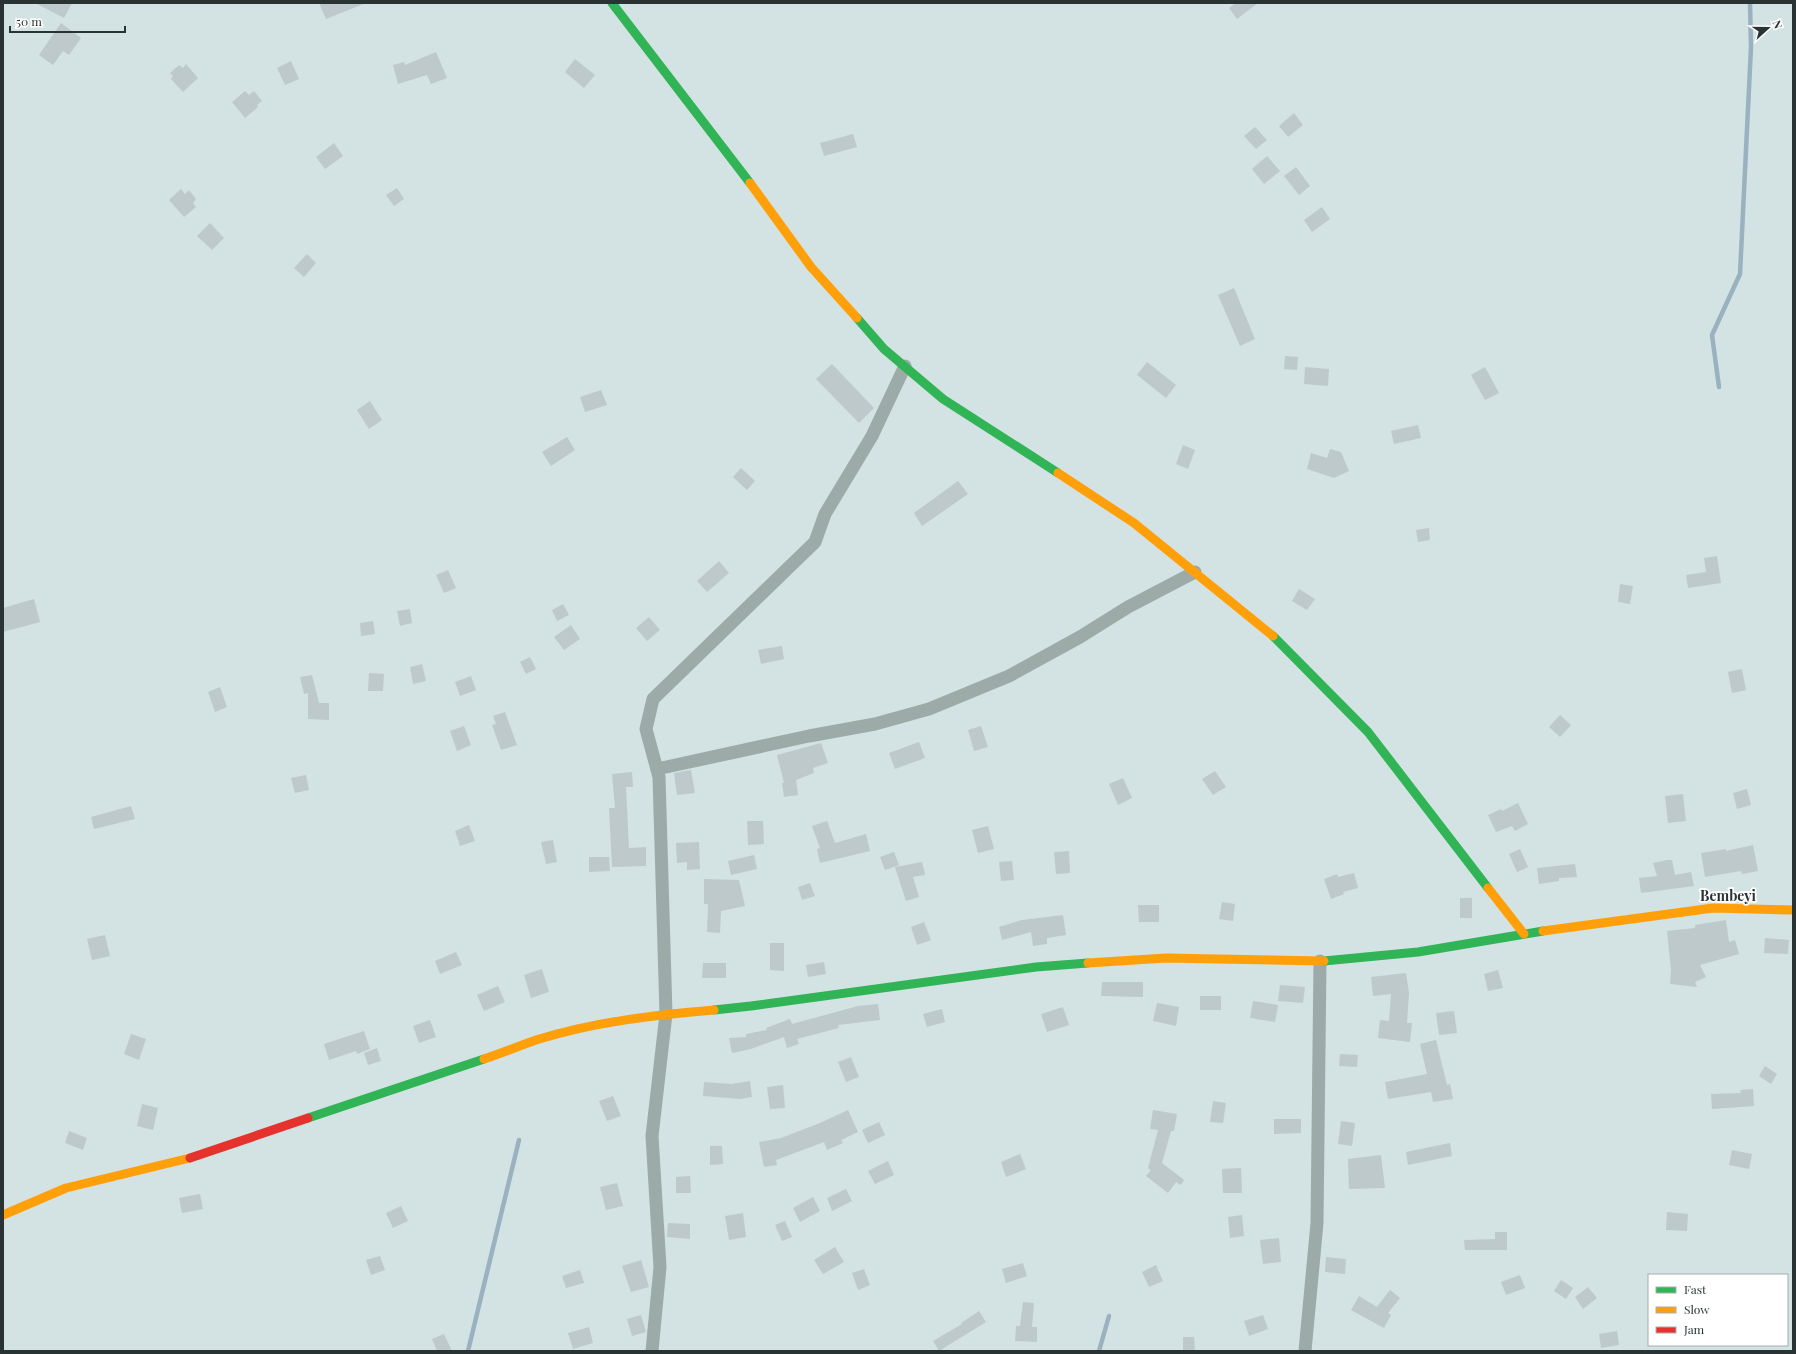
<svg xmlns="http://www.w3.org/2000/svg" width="1796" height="1354" font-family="'Playfair Display',serif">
  <rect width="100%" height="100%" fill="#d3e2e3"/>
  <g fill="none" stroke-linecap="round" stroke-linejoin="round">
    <g stroke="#9ab1c0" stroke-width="4.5">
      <polyline points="1719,387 1712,335 1740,274 1751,47 1750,3"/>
      <polyline points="468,1351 519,1140"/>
      <polyline points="1099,1351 1109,1316"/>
    </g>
  </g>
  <g fill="#bec9cb">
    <polygon points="35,3 72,3 64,18"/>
    <polygon points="319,3 366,3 326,19"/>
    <polygon points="1236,3 1258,3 1237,19 1229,8"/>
    <polygon points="61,23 81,38 69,55 63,51 53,65 39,55"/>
    <polygon points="436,52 447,78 431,84 427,75 398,84 393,65 404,62 405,65"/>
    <polygon points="575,59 595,75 584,88 565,72"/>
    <polygon points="291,61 299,79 285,85 277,68"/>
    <polygon points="186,64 198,78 183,92 171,79 173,76 170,73 179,65 183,68"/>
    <polygon points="245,91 249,95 254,91 262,101 257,105 258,107 245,118 232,102"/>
    <polygon points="1294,113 1303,125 1288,137 1279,126"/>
    <polygon points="1255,127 1267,140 1256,149 1244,136"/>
    <polygon points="853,134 857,147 824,156 820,143"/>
    <polygon points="334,143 343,156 325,169 316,157"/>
    <polygon points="1267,156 1280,171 1264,184 1252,169"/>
    <polygon points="1296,167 1310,186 1299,195 1284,176"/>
    <polygon points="397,188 404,199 394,206 386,195"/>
    <polygon points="181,189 185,194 189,190 196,199 193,203 196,207 184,217 169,200"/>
    <polygon points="1322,207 1330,219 1312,232 1304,220"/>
    <polygon points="210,223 224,238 212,250 197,236"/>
    <polygon points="307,254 316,263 304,277 294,268"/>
    <polygon points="1234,288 1255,339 1240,346 1218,295"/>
    <polygon points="1285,356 1298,357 1297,370 1284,369"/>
    <polygon points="1147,362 1176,385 1166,398 1137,375"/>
    <polygon points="832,364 874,408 859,423 816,379"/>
    <polygon points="1305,367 1329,369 1328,386 1304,384"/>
    <polygon points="1485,367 1499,393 1485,400 1471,375"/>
    <polygon points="601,390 607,405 585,412 580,397"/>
    <polygon points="370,401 382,420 369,429 357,410"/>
    <polygon points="1418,425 1421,438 1394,444 1391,431"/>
    <polygon points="567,437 575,450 551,466 542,452"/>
    <polygon points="1183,445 1195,450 1188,469 1176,464"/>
    <polygon points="1330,449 1341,452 1349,471 1334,478 1307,469 1311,453 1327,458"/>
    <polygon points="741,468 755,481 747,490 733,477"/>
    <polygon points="958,481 968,494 922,526 914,513"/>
    <polygon points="1429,528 1430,540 1418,542 1416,530"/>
    <polygon points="1717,556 1721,583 1688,588 1686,575 1706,572 1704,558"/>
    <polygon points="719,561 729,573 707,592 697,581"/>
    <polygon points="448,570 456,588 444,593 436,575"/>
    <polygon points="1620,584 1633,586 1630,604 1618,602"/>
    <polygon points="1299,589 1315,599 1307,610 1292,601"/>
    <polygon points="34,599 40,622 3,632 3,608"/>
    <polygon points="563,604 569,615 557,621 552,610"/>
    <polygon points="410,609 412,623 400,626 397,611"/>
    <polygon points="649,617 660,630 647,641 636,628"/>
    <polygon points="373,621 375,634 361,636 360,623"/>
    <polygon points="571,625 580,639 564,650 554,637"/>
    <polygon points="782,646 784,659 761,664 758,650"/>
    <polygon points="530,657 536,669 526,674 520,662"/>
    <polygon points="422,664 426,681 413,684 410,667"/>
    <polygon points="1742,669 1746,690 1732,693 1728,672"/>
    <polygon points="369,673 384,674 383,691 368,691"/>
    <polygon points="312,675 319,703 329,703 329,720 308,719 308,693 304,694 300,677"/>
    <polygon points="471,676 476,690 460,696 455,682"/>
    <polygon points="220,687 227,707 215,712 208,692"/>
    <polygon points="505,712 517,745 501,750 492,725 496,724 493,716"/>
    <polygon points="1560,715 1571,725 1560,737 1549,727"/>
    <polygon points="464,726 471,745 457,751 450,731"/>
    <polygon points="981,726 988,747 974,751 968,730"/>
    <polygon points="919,742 925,758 895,769 889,753"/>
    <polygon points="821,743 828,763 813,768 814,773 796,780 798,795 784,797 782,783 784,783 777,755"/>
    <polygon points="691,770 695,793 677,795 674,773"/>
    <polygon points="1215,771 1226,787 1213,795 1202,779"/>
    <polygon points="632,772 633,787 626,787 629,848 646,847 646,866 612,867 609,808 615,808 612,774"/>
    <polygon points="306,775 309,790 295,793 291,778"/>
    <polygon points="1123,778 1132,798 1118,805 1109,784"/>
    <polygon points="1747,789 1751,805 1737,809 1733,793"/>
    <polygon points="1683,794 1686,821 1668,823 1665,796"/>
    <polygon points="1518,803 1528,824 1515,831 1512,826 1496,832 1488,815 1501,809 1502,811"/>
    <polygon points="131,806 135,819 94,829 91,817"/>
    <polygon points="747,821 763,821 764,844 748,845"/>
    <polygon points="827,821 835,843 866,834 870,851 820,863 817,849 820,848 812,826"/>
    <polygon points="469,825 475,841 460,846 455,831"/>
    <polygon points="988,826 994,849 978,853 972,830"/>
    <polygon points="553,840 557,862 546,864 541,842"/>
    <polygon points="699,842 700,869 687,870 687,862 677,863 676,843"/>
    <polygon points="1753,845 1758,871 1742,874 1741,871 1705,877 1701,853 1726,849 1726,851"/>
    <polygon points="1520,849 1528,867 1517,872 1509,854"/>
    <polygon points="1069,851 1070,873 1056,874 1054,852"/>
    <polygon points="894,852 899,865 885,870 880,857"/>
    <polygon points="754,855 757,869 731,875 728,861"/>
    <polygon points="589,857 609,857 610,871 589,872"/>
    <polygon points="1667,860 1672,860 1675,875 1691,872 1694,886 1641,893 1639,878 1657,876 1653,863"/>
    <polygon points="1012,861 1014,880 1001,881 999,862"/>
    <polygon points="922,862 925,875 913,877 919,897 906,901 895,867"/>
    <polygon points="1575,864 1577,877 1559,878 1559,881 1539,884 1537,868"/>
    <polygon points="1354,873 1358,888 1343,892 1344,894 1331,899 1324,879 1337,874 1338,877"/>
    <polygon points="704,879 739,880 745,906 721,911 720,933 707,932 708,904 704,904"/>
    <polygon points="810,883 815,896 802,900 798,887"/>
    <rect x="1460" y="898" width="12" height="20"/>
    <polygon points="1222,902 1235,904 1233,921 1219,919"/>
    <polygon points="1138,905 1159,905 1159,922 1139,922"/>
    <polygon points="1063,915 1066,935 1047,938 1047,944 1033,946 1031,932 1002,940 999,927 1022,920"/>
    <polygon points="1726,920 1729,942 1735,940 1739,954 1700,965 1706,977 1695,982 1697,987 1670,984 1671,970 1667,931 1695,928 1695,925"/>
    <polygon points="924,922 931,940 917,945 911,927"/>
    <polygon points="105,935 110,956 92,960 87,939"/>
    <polygon points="1765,938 1789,940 1788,954 1764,953"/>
    <polygon points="770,943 784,943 784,971 770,970"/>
    <polygon points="456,952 462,965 440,974 435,961"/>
    <polygon points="824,962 826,974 808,977 806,965"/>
    <polygon points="703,963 726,963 726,978 702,978"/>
    <polygon points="542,969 549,992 531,998 524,975"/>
    <polygon points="1498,970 1503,988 1488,991 1484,974"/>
    <polygon points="1406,973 1409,993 1407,1023 1412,1023 1410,1042 1378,1038 1380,1020 1389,1021 1391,994 1373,996 1371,977"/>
    <polygon points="1102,982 1143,982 1143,997 1101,996"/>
    <polygon points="1280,985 1305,987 1303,1003 1278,1001"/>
    <polygon points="498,986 505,1002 484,1011 477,995"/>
    <rect x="1200" y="996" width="21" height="14"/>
    <polygon points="1253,1001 1278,1005 1275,1022 1250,1018"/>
    <polygon points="1157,1003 1179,1007 1176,1026 1153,1021"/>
    <polygon points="878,1004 880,1020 838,1025 839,1028 797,1039 799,1044 787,1048 784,1037 751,1049 732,1053 729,1038 746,1037 746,1034 767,1030 766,1028 790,1019 792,1024 858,1006"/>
    <polygon points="1063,1007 1069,1025 1047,1032 1041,1014"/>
    <polygon points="942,1009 945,1022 927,1027 923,1014"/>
    <polygon points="1454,1011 1457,1033 1439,1035 1436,1013"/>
    <polygon points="430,1020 436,1037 419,1043 413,1026"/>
    <polygon points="364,1031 370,1049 357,1054 356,1051 329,1060 324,1044"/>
    <polygon points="131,1034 146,1039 139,1060 124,1054"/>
    <polygon points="1436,1040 1447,1085 1450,1084 1453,1099 1433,1102 1431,1092 1388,1099 1385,1082 1427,1074 1420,1044"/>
    <polygon points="377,1048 381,1061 368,1065 364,1053"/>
    <polygon points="1340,1054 1358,1055 1357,1067 1339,1066"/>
    <polygon points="851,1057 859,1077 846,1082 838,1062"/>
    <polygon points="1765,1066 1777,1074 1771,1084 1759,1076"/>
    <polygon points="750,1081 752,1097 740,1099 703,1096 704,1082 731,1084"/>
    <polygon points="783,1085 785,1108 770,1109 767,1087"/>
    <polygon points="1753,1089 1754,1106 1712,1109 1711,1094 1741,1093 1740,1090"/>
    <polygon points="613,1096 621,1116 607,1121 599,1101"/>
    <polygon points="1213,1101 1226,1103 1223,1123 1210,1122"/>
    <polygon points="142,1104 158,1108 153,1130 137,1126"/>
    <polygon points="848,1110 858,1132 841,1140 843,1143 827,1150 824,1142 776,1160 777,1165 764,1167 759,1142 781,1138 820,1123"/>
    <polygon points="1153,1110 1177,1114 1174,1131 1171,1131 1162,1163 1184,1180 1181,1185 1176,1182 1168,1193 1146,1176 1151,1170 1148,1168 1158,1130 1150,1129"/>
    <polygon points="1274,1119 1301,1119 1301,1133 1274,1134"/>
    <polygon points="1341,1121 1355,1123 1352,1146 1338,1144"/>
    <polygon points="879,1122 885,1135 868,1143 862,1130"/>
    <polygon points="69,1131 87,1138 83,1150 65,1143"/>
    <polygon points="1450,1143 1452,1156 1408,1165 1406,1152"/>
    <polygon points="710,1146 722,1146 723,1164 710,1165"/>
    <polygon points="1732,1150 1752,1154 1749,1169 1729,1165"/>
    <polygon points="1020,1154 1026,1169 1006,1177 1001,1162"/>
    <polygon points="1381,1155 1385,1188 1349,1189 1348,1159"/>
    <polygon points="888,1161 894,1175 875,1184 868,1171"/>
    <polygon points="1241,1168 1242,1193 1223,1193 1222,1169"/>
    <polygon points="690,1176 691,1193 676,1193 676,1177"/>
    <polygon points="617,1183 623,1206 606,1210 600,1187"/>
    <polygon points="846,1189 852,1201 832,1211 827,1198"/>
    <polygon points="200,1194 203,1209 182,1213 179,1198"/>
    <polygon points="813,1197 820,1211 800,1222 793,1208"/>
    <polygon points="401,1206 408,1221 393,1228 386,1213"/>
    <polygon points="1667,1212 1688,1214 1687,1231 1666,1230"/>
    <polygon points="743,1213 746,1237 729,1240 725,1216"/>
    <polygon points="1242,1215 1244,1236 1230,1238 1228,1217"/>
    <polygon points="785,1221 792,1237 782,1241 775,1225"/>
    <polygon points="668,1223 690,1224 690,1239 667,1237"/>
    <polygon points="1495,1232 1507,1232 1507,1250 1465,1250 1464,1240 1495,1239"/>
    <polygon points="1279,1238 1281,1262 1263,1264 1260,1240"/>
    <polygon points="835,1247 844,1262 823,1274 814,1260"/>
    <polygon points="380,1256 385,1270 371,1275 366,1260"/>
    <polygon points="1326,1257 1346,1259 1345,1274 1325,1272"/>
    <polygon points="641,1260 649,1287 631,1292 622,1266"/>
    <polygon points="1023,1263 1027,1276 1006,1283 1002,1269"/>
    <polygon points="1156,1265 1163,1281 1149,1287 1142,1272"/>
    <polygon points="864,1269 870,1285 858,1290 852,1273"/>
    <polygon points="580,1270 584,1283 566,1288 562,1276"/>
    <polygon points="1520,1275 1525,1288 1506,1295 1501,1282"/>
    <polygon points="1561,1280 1573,1288 1566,1299 1554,1291"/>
    <polygon points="1588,1287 1597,1298 1583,1309 1575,1297"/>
    <polygon points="1390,1290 1400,1298 1388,1313 1391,1315 1384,1328 1351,1310 1359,1296 1377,1307"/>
    <polygon points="1023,1302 1034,1303 1032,1327 1037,1327 1037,1342 1015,1341 1016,1326 1020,1326"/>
    <polygon points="979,1311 986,1322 939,1351 933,1341 962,1324 961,1323"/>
    <polygon points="641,1315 646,1332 632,1336 627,1319"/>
    <polygon points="1263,1315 1268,1329 1249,1336 1244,1321"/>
    <polygon points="589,1327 593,1343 573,1349 568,1333"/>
    <polygon points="1617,1331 1619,1345 1601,1348 1599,1334"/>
    <polygon points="444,1334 452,1351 437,1351 432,1339"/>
    <polygon points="1183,1337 1194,1337 1195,1351 1183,1351"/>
  </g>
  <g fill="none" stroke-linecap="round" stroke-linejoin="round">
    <g stroke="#9caba8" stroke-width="13">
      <polyline points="657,769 809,736 875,724 929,709 1009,676 1080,637 1128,607 1195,572"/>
      <polyline points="652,1351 660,1267 652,1136 666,1014 659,777 646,729 653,699 815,542 825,514 872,436 905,366"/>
      <polyline points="1305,1351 1317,1223 1320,961"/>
    </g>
    <g stroke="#30b455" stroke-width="9">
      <polyline points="612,3 750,183"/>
      <polyline points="857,318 884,349 943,399 1058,473"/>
      <polyline points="1273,636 1368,732 1488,888"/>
      <polyline points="1324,961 1418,952 1543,931"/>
      <polyline points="714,1010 751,1006 1036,967 1088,963"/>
      <polyline points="308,1118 484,1059"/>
    </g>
    <g stroke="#ff9f0a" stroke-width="9">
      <polyline points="750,183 811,267 857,318"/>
      <polyline points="1058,473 1134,523 1273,636"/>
      <polyline points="1488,888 1524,934"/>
      <polyline points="1543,931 1713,908 1793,910"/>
      <polyline points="1088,963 1166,958 1324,961"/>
      <path d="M484 1059C502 1053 519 1046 536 1040 594 1022 654 1015 714 1010"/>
      <polyline points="3,1215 66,1188 190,1158"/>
    </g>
    <polyline stroke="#e5322d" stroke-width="9" points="190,1158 308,1118"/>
  </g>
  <g text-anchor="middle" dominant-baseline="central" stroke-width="3.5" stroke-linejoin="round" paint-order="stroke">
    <g font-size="14" font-weight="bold" fill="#293334" stroke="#fff">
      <text x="1728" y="895">Bembeyi</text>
    </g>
  </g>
  <rect width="1796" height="1354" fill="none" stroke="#293334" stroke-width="8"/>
  <rect x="1648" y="1274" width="140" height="72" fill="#ffffff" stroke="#a9adae"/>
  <rect x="1656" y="1287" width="20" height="6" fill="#30b455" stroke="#a9adae"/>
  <text x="1684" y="1294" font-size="12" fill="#293334">Fast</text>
  <rect x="1656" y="1307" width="20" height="6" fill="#ff9f0a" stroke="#a9adae"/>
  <text x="1684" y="1314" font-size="12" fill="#293334">Slow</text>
  <rect x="1656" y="1327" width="20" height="6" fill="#e5322d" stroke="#a9adae"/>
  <text x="1684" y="1334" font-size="12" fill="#293334">Jam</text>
  <g transform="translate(1768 28) rotate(69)" stroke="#ffffff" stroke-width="3" paint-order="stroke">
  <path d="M0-3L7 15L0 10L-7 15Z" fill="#293334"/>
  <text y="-6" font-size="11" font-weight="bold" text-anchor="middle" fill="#293334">N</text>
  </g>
  <path d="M10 26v6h115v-6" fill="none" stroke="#293334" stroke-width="2"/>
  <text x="16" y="26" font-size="12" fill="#293334" stroke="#ffffff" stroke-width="3" paint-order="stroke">50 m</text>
</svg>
